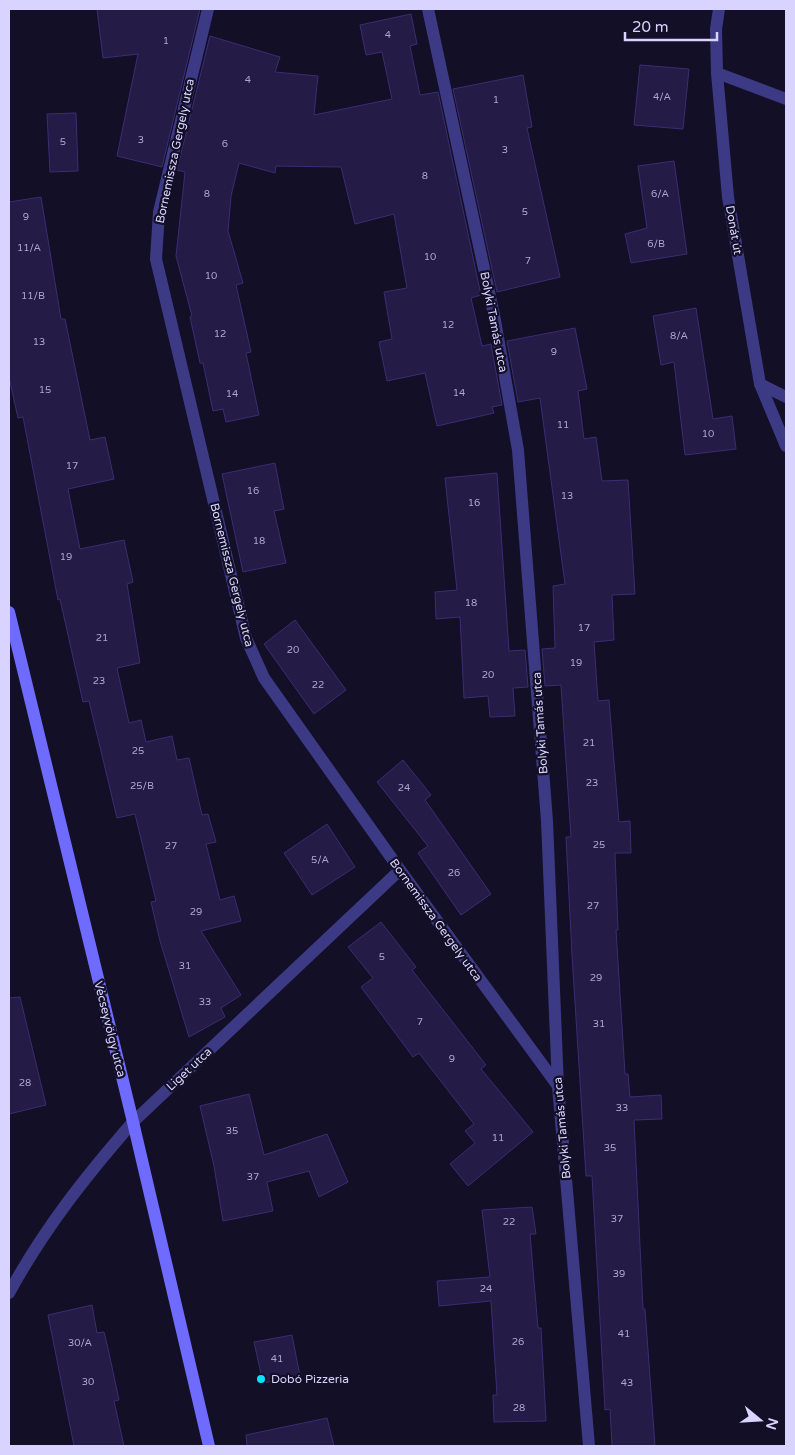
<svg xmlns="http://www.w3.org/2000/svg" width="795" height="1455" font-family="'Varela Round',sans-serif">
  <rect width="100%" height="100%" fill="#130f26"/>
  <g fill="#241b47" stroke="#3b2d73">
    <polygon points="97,9 200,9 162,167 117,156 138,54 103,58"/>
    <polygon points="411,14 417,44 410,46 420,95 438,92 481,295 471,298 482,346 491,344 502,405 492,407 494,413 437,426 425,373 387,381 379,342 392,339 384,292 407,288 394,214 355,224 341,167 276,166 275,173 239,163 231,196 228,231 243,283 236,285 251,352 246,353 259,415 226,422 223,409 213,411 203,363 200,363 190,317 192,316 176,256 185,172 177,170 210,36 280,57 275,72 318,76 314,115 392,99 382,52 366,55 360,25"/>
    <polygon points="640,65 689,69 683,129 634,125"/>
    <polygon points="523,75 532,127 527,128 560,277 497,292 453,89"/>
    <polygon points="76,113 78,171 50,172 47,114"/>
    <polygon points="674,161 687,254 631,263 625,234 647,228 638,166"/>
    <polygon points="41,197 61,319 65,319 90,440 105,437 114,479 68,489 80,549 124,540 133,582 127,584 140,663 117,668 129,723 141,720 146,742 172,736 177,760 189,758 202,815 208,814 216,842 206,844 220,900 234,896 241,921 201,931 241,995 221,1008 225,1017 189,1037 160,941 151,902 156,901 135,814 117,818 89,701 83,702 60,599 58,600 23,417 18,418 9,377 9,202"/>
    <polygon points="696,308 713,419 732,416 736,449 685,455 674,362 661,365 653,316"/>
    <polygon points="575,328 587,389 578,391 584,439 596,437 602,481 628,480 635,594 612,595 614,640 594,642 598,701 609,700 619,822 630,821 631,853 615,853 618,930 616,930 625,1074 628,1074 630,1097 661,1095 662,1119 634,1120 643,1309 645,1309 655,1446 612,1446 610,1409 605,1410 592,1176 586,1176 572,955 566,837 571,837 561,685 545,686 542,649 555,648 553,586 565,584 540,398 518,402 507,341"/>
    <polygon points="275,463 284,509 274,511 286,563 243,572 222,474"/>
    <polygon points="497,473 509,651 525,650 528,687 513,688 515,716 490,717 488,696 464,698 460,617 436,619 435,592 457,590 445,478"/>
    <polygon points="295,620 346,690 314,714 264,644"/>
    <polygon points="403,760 431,795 425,800 491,894 461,915 418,853 428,846 377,782"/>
    <polygon points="327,824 355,867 312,895 284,853"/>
    <polygon points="381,922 416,967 412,970 486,1065 481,1069 533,1132 468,1186 450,1164 475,1143 465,1131 474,1124 419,1053 413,1057 361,987 373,978 348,947"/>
    <polygon points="20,997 46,1105 9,1114 9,998"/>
    <polygon points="249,1094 264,1155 327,1134 348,1182 319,1197 309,1171 267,1182 273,1211 223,1221 214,1166 200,1106"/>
    <polygon points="532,1207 536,1234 530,1234 538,1328 541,1328 546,1421 494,1422 493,1395 497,1395 491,1301 439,1306 437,1281 490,1277 482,1210"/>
    <polygon points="92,1305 97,1333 104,1332 109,1353 119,1400 114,1401 124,1446 74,1446 48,1315"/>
    <polygon points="292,1335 300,1376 263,1383 254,1342"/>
    <polygon points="327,1418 334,1446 247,1446 246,1435"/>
  </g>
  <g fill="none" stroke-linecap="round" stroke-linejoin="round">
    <g stroke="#3d3a85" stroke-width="12">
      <polyline points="208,9 159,212 156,259 246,638 264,678 400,870 558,1086"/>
      <polyline points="428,9 494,315 518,450 547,821 558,1086 589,1446"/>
      <polyline points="719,9 716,29 717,73 728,197 760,384 786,446"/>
      <polyline points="717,73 786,99"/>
      <polyline points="760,384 786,397"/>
      <path d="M9 1293C44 1229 85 1177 133 1122L400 870"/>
    </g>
    <polyline stroke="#6f6bff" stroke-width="12" points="9,612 133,1122 209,1446"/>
  </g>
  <circle fill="#00e5ff" stroke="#130f26" stroke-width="2" cx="261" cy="1379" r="5"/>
  <g text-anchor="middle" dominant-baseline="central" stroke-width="4.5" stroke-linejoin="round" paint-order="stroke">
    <g font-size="10" fill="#aca6d1">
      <text x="388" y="35">4</text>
      <text x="166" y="41">1</text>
      <text x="248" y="80">4</text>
      <text x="662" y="97">4/A</text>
      <text x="496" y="100">1</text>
      <text x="141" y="140">3</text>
      <text x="63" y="142">5</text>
      <text x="225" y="144">6</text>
      <text x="505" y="150">3</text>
      <text x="425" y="176">8</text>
      <text x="207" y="194">8</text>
      <text x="660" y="194">6/A</text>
      <text x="525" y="212">5</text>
      <text x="26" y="217">9</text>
      <text x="656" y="244">6/B</text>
      <text x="29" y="248">11/A</text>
      <text x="430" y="257">10</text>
      <text x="528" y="261">7</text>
      <text x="211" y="276">10</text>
      <text x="33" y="296">11/B</text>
      <text x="448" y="325">12</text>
      <text x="220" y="334">12</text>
      <text x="679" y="336">8/A</text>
      <text x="39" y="342">13</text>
      <text x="554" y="352">9</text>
      <text x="45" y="390">15</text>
      <text x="459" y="393">14</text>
      <text x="232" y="394">14</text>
      <text x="563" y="425">11</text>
      <text x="708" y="434">10</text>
      <text x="72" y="466">17</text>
      <text x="253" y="491">16</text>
      <text x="567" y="496">13</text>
      <text x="474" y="503">16</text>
      <text x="259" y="541">18</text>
      <text x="66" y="557">19</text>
      <text x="471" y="603">18</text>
      <text x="584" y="628">17</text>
      <text x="102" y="638">21</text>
      <text x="293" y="650">20</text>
      <text x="576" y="663">19</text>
      <text x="488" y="675">20</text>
      <text x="99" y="681">23</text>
      <text x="318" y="685">22</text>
      <text x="589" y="743">21</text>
      <text x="138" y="751">25</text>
      <text x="592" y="783">23</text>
      <text x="142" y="786">25/B</text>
      <text x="404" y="788">24</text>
      <text x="599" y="845">25</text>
      <text x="171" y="846">27</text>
      <text x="320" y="860">5/A</text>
      <text x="454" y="873">26</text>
      <text x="593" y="906">27</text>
      <text x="196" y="912">29</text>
      <text x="382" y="957">5</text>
      <text x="185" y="966">31</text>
      <text x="596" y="978">29</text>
      <text x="205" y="1002">33</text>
      <text x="420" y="1022">7</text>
      <text x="599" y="1024">31</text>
      <text x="452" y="1059">9</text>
      <text x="25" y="1083">28</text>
      <text x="622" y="1108">33</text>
      <text x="232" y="1131">35</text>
      <text x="498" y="1138">11</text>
      <text x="610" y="1148">35</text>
      <text x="253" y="1177">37</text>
      <text x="617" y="1219">37</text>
      <text x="509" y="1222">22</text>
      <text x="619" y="1274">39</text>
      <text x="486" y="1289">24</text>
      <text x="624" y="1334">41</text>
      <text x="518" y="1342">26</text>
      <text x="80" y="1343">30/A</text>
      <text x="277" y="1359">41</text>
      <text x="88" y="1382">30</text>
      <text x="627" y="1383">43</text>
      <text x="519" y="1408">28</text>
    </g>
    <g font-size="12" fill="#d9d4ff" stroke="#130f26">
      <text transform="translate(175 151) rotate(-78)">Bornemissza Gergely utca</text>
      <text transform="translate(734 230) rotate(80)">Donát út</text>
      <text transform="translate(494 322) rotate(79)">Bolyki Tamás utca</text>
      <text transform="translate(232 575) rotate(76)">Bornemissza Gergely utca</text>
      <text transform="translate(540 723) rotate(-94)">Bolyki Tamás utca</text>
      <text transform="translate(436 920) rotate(54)">Bornemissza Gergely utca</text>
      <text transform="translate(110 1029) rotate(76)">Vécseyvölgy utca</text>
      <text transform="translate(189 1069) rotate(-43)">Liget utca</text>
      <text transform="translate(562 1128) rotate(-95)">Bolyki Tamás utca</text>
    </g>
    <g font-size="12" fill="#d9d4ff" stroke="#130f26" text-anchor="start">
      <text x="271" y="1379">Dobó Pizzeria</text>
    </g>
  </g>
  <rect width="795" height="1455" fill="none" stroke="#d9d4ff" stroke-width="20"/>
  <g transform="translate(760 1420) rotate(108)" stroke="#130f26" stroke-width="4" paint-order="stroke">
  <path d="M0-4L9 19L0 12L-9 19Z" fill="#d9d4ff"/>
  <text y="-8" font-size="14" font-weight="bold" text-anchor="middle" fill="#d9d4ff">N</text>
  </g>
  <path d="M625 32v8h92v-8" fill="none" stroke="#d9d4ff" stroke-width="2.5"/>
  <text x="632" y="32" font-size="15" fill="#d9d4ff" stroke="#130f26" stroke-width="4" paint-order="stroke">20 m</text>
</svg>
